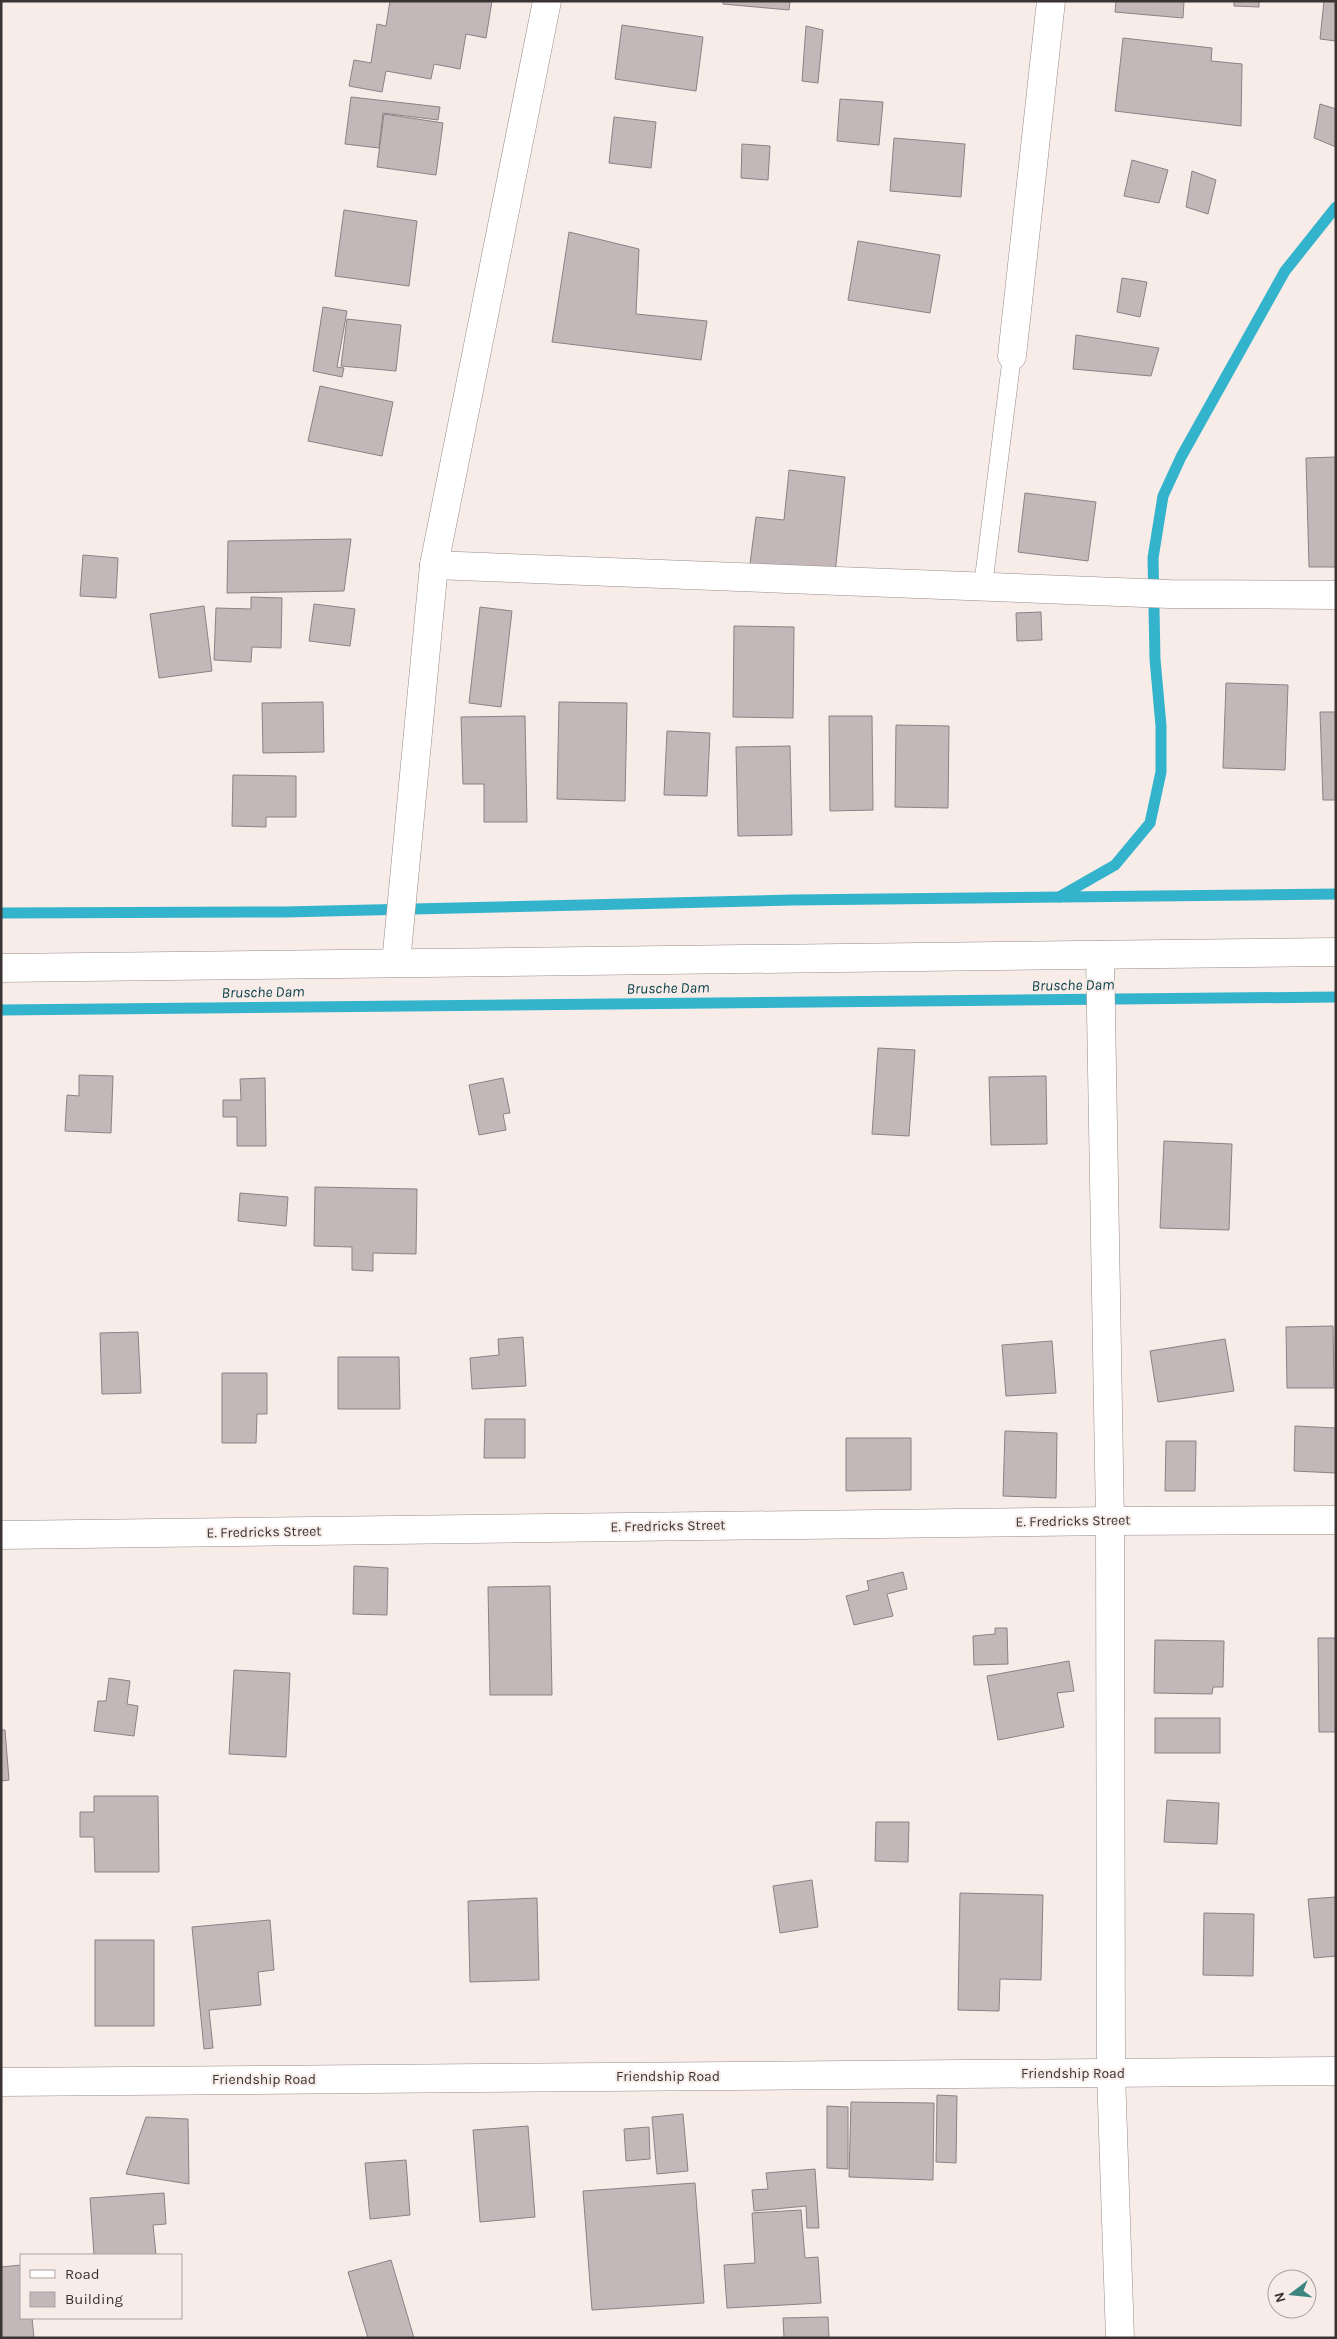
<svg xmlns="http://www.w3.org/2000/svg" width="1337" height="2339" font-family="Karla,sans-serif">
  <rect width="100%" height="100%" fill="#f8ece8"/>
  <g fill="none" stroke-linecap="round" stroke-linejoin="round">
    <g stroke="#34b4cc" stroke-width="11">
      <polyline points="1059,897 1115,865 1150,823 1161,772 1161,726 1155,659 1153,558 1163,496 1181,457 1285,271 1336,207"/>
      <polyline points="1,913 284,912 792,900 1336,894"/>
      <polyline points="1,1010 1336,997"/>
    </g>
  </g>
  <g fill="#c3b7ba" stroke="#8c8184">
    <polygon points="390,1 492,1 486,38 466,34 460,69 434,64 431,79 386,71 382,92 349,86 354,60 371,63 377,24 386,26"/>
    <polygon points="723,1 790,1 789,10 723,4"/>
    <polygon points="1116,1 1184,1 1183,18 1115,12"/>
    <polygon points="1234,1 1259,1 1259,7 1234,6"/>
    <polygon points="1324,1 1336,1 1336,41 1320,39"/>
    <polygon points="622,25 703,37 696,91 615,79"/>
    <polygon points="806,26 823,30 818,83 802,81"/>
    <polygon points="1123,38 1212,48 1211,61 1242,64 1241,126 1115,111"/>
    <polygon points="351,97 440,107 438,120 383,113 379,148 345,144"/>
    <polygon points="840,99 883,102 879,145 837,141"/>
    <polygon points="1320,104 1336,109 1336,147 1314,138"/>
    <polygon points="384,114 443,123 436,175 377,167"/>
    <polygon points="614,117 656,122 651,168 609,163"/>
    <polygon points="894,138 965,144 961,197 890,191"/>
    <polygon points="742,144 770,146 768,180 741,178"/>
    <polygon points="1132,160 1168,170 1159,203 1124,196"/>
    <polygon points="1192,171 1216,180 1208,214 1186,207"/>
    <polygon points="344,210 417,221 409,286 335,276"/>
    <polygon points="569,232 639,249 636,314 707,321 701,360 552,342"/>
    <polygon points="858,241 940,255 930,313 848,300"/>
    <polygon points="1122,278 1147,282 1140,317 1117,312"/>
    <polygon points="323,307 347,311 337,367 344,368 342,377 313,371"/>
    <polygon points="347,319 401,325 396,371 341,366"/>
    <polygon points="1076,335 1159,348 1151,376 1073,369"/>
    <polygon points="320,386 393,402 382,456 308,441"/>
    <polygon points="1336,457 1336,567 1309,567 1306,458"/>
    <polygon points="789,470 845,477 835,574 750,564 756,517 784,520"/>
    <polygon points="1025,493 1096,502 1088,561 1018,552"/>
    <polygon points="351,539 344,591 227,593 228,541"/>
    <polygon points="83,555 118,558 116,598 80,596"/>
    <polygon points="251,597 282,598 281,648 252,647 251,662 214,660 216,608 251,609"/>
    <polygon points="314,604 355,609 350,646 309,641"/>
    <polygon points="204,606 212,671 159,678 150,614"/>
    <polygon points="480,607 512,611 501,707 469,703"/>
    <polygon points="1041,612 1042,640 1017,641 1016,613"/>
    <polygon points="734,626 794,627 793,718 733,717"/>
    <polygon points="1226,683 1288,685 1285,770 1223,768"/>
    <polygon points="323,702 324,752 263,753 262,703"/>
    <polygon points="559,702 627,703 625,801 557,799"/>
    <polygon points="1320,712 1336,712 1336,800 1323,800"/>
    <polygon points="525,716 527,822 484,822 484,784 463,784 461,717"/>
    <polygon points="829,716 872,716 873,810 830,811"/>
    <polygon points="896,725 949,726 948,808 895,807"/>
    <polygon points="667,731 710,733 707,796 664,795"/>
    <polygon points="790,746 792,835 738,836 736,747"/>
    <polygon points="233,775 296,776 296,817 266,817 266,827 232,826"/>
    <polygon points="878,1048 915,1050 909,1136 872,1134"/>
    <polygon points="79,1075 113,1076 111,1133 65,1131 67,1095 79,1096"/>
    <polygon points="1046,1076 1047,1144 991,1145 989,1077"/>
    <polygon points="265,1078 266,1146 237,1146 237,1117 223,1117 223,1100 241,1100 240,1079"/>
    <polygon points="503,1078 510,1113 503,1114 506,1130 479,1135 469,1085"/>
    <polygon points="1164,1141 1232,1144 1229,1230 1160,1228"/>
    <polygon points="315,1187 417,1189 416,1254 373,1253 373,1271 352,1270 352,1247 314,1246"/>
    <polygon points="240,1193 288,1197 286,1226 238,1221"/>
    <polygon points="1333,1326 1334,1388 1287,1388 1286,1327"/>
    <polygon points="138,1332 141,1393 102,1394 100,1333"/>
    <polygon points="523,1337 526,1386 472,1389 470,1358 499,1355 498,1339"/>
    <polygon points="1225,1339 1234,1391 1158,1402 1150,1351"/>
    <polygon points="1052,1341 1056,1393 1006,1396 1002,1345"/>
    <polygon points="338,1357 399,1357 400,1409 338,1409"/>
    <polygon points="222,1373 267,1373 267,1414 257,1414 256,1443 222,1443"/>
    <polygon points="485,1419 525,1419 525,1458 484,1458"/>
    <polygon points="1295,1426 1336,1428 1336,1473 1294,1471"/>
    <polygon points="1005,1431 1057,1433 1056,1498 1003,1496"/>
    <polygon points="846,1438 911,1438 911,1490 846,1491"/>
    <polygon points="1166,1441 1196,1441 1195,1491 1165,1491"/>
    <polygon points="354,1566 388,1568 387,1615 353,1614"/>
    <polygon points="903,1572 907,1589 887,1594 893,1616 854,1625 846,1596 869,1590 867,1581"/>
    <polygon points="550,1586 552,1695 490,1695 488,1587"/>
    <polygon points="995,1628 1007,1628 1008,1664 974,1665 973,1636 995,1634"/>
    <polygon points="1318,1638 1336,1638 1336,1732 1319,1732"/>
    <polygon points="1155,1640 1224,1641 1223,1687 1213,1687 1212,1694 1154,1693"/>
    <polygon points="1069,1661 1074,1691 1057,1693 1064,1727 998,1740 987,1676"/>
    <polygon points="234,1670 290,1673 286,1757 229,1754"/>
    <polygon points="109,1678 130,1681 127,1704 138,1706 134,1736 94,1731 98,1701 106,1701"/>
    <rect x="1155" y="1718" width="65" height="35"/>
    <polygon points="1,1730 5,1730 9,1780 1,1781"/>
    <polygon points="94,1796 158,1796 159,1872 95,1872 94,1837 80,1837 80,1812 94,1812"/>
    <polygon points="1167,1800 1219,1803 1217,1844 1164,1842"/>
    <polygon points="876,1822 909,1822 908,1862 875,1861"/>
    <polygon points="812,1880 818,1927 780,1933 773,1886"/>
    <polygon points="960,1893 1043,1895 1041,1980 1000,1979 999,2011 958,2010"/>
    <polygon points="1336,1897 1336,1956 1314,1958 1308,1899"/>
    <polygon points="537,1898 539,1980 470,1982 468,1901"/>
    <polygon points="1204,1913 1254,1914 1253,1976 1203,1975"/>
    <polygon points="270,1920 274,1970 258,1972 261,2005 209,2010 213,2048 204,2049 192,1927"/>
    <rect x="95" y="1940" width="59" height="86"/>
    <polygon points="937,2095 957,2096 956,2163 936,2162"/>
    <polygon points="851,2102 934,2103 933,2180 849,2177"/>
    <polygon points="827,2106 848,2107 848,2169 827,2168"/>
    <polygon points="683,2114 688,2171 657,2174 652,2117"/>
    <polygon points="146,2117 188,2119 189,2184 126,2174"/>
    <polygon points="528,2126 535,2217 480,2222 473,2130"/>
    <polygon points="649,2127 650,2159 626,2161 624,2129"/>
    <polygon points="406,2160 410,2215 370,2219 365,2163"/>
    <polygon points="815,2169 819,2228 807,2228 806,2206 754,2211 752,2190 768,2189 766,2173"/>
    <polygon points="695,2183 704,2303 592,2310 583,2191"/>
    <polygon points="164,2193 166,2224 153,2225 156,2255 94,2255 90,2198"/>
    <polygon points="801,2210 805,2258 818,2257 821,2303 727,2308 724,2265 755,2263 752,2213"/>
    <polygon points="391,2260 414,2338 368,2338 348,2272"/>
    <polygon points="21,2265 21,2318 32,2318 34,2338 1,2338 1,2267"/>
    <polygon points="828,2317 829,2338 784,2338 783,2318"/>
  </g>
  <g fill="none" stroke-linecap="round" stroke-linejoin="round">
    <g stroke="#978c88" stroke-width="19">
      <polyline id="lane" points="983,586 1012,356"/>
    </g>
    <g stroke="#978c88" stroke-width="29">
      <g id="street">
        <polyline points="1012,356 1051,1"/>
        <polyline points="434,565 1169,594 1336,595"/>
        <polyline points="1100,955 1110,1521 1111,2073 1120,2338"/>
        <polyline points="396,963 434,565 547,1"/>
        <polyline points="1,968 1336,952"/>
        <polyline points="1,1535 1110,1521 1336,1520"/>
        <polyline points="1,2082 1336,2071"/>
      </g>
    </g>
    <use href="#lane" stroke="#fff" stroke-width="18"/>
    <use href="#street" stroke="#fff" stroke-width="28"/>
  </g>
  <g text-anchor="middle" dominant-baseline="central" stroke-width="4" stroke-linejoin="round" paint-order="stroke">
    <g font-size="14" fill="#393433" stroke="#f8ece8">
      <text transform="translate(1073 1521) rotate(-1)">E. Fredricks Street</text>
      <text transform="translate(668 1526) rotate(-1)">E. Fredricks Street</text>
      <text transform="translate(264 1532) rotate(-1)">E. Fredricks Street</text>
      <text x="1073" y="2073">Friendship Road</text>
      <text x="668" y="2076">Friendship Road</text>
      <text x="264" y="2079">Friendship Road</text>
    </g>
    <g font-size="15" font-style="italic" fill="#0b434d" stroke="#f8ece8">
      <text transform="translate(1073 985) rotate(-1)">Brusche Dam</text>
      <text transform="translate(668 988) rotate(-1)">Brusche Dam</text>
      <text transform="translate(263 992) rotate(-1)">Brusche Dam</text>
    </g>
  </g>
  <rect width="1337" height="2339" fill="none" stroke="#393433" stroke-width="5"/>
  <rect x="20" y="2254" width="162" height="65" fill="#f8ece8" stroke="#aca2a0"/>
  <rect x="30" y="2270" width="25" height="8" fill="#ffffff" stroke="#aca2a0"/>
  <text x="65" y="2279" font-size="15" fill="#393433">Road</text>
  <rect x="30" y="2292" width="25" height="15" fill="#c3b7ba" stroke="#aca2a0"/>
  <text x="65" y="2304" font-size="15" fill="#393433">Building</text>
  <g transform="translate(1292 2294) rotate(254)"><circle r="24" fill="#f8ece8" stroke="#aca2a0"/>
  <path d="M0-4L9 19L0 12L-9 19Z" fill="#3e8580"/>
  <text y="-8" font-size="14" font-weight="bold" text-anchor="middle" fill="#393433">N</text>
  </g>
</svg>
